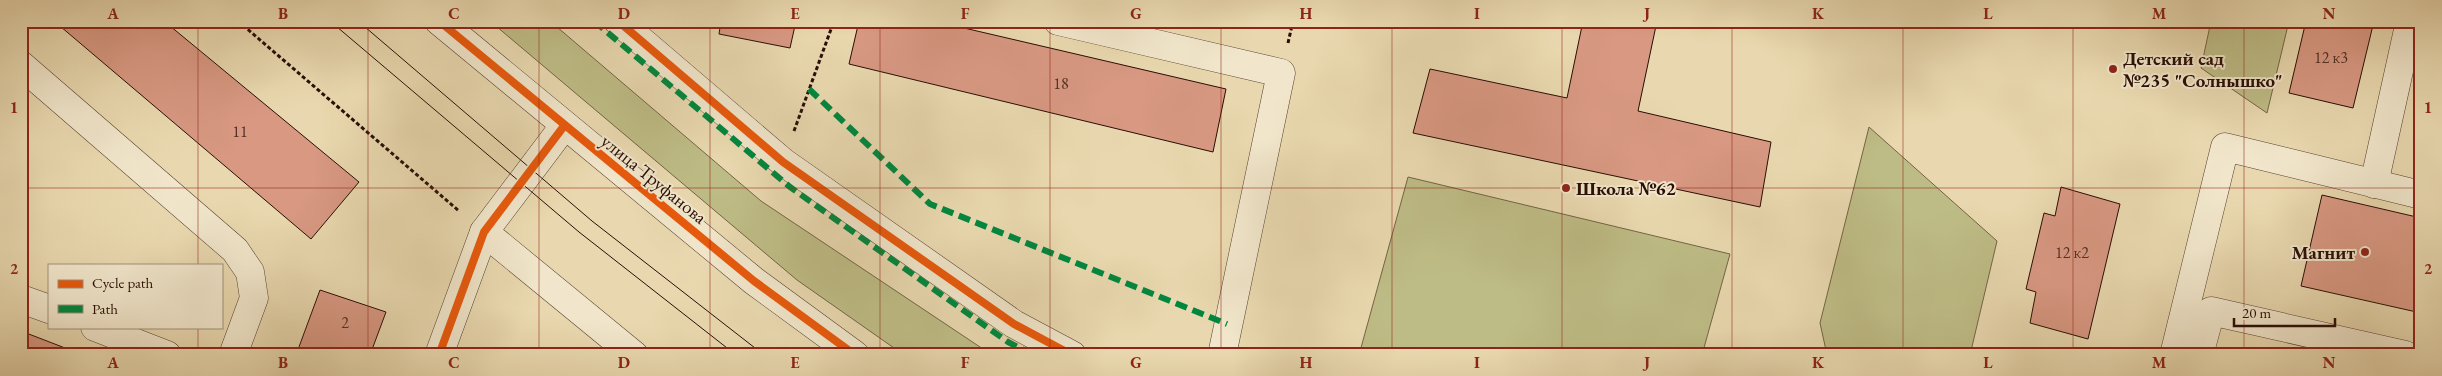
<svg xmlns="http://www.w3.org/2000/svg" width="2442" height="376" font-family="'EB Garamond',serif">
  <rect width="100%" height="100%" fill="#e9d8af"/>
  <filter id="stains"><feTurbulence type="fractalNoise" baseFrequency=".004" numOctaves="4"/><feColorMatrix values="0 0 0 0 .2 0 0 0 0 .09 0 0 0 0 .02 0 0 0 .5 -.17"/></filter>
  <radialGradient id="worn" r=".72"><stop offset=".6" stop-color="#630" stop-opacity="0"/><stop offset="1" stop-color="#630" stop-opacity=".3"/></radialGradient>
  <g fill="#bebc86" stroke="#736445">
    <polygon points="490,21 550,21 761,201 992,355 904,355 797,280"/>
    <polygon points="2211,21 2289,21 2267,113 2201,68"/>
    <polygon points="1869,127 1997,241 1970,355 1827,355 1820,323"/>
    <polygon points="1408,177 1730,254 1702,355 1359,355"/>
  </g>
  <g fill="#d89882" stroke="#280d04">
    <polygon points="54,21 164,21 359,182 311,239"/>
    <polygon points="721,21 796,21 790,48 719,34"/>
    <polygon points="859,21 934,21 1226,89 1213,152 849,64"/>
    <polygon points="1583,21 1657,21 1638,111 1771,142 1760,207 1413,133 1430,69 1567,98"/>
    <polygon points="2306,21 2374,21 2353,108 2289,93"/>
    <polygon points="2061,187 2120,204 2088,339 2030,323 2036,292 2026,289 2044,213 2055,216"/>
    <polygon points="2322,195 2421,218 2421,313 2301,286"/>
    <polygon points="320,290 386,312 370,355 296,355"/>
    <polygon points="21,331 78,353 82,355 21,355"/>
  </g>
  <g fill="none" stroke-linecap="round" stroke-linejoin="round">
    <g stroke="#58402f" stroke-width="29">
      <g id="minor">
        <polyline points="439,21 754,281 855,355"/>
        <polyline points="618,21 783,162 1014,324 1072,355"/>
        <polyline points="1058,21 1281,73 1222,355"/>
        <polyline points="21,65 235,250 250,272 254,298 233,355"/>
        <polyline points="2374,184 2410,21"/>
        <polyline points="484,232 634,355"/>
        <polyline points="21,299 49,309"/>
        <polyline points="95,327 167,355"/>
        <polyline points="439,355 484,232 564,126"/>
        <polyline points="2174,355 2225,147 2421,195"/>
        <polyline points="2199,355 2211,311 2405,355"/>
      </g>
    </g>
    <g stroke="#280d04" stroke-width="3" stroke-dasharray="4 2.5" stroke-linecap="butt">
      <polyline points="238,21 459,211"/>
      <polyline points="1288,43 1293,21"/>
      <polyline points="794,131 834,21"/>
    </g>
    <use href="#minor" stroke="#f1e6cb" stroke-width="28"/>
    <g stroke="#280d04" stroke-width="1">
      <polyline points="330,21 579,232 736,355"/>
      <polyline points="358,21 592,221 764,355"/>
    </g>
    <g stroke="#00873e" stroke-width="6" stroke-dasharray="12 6" stroke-linecap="butt">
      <polyline points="594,21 790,187 1008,342 1033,355"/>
      <polyline points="809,89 930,204 1227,324"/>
    </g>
    <g stroke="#f1e6cb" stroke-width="11">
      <g id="cycleway">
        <polyline points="439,21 754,281 855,355"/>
        <polyline points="618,21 783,162 1014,324 1072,355"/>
        <polyline points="439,355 484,232 564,126"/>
      </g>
    </g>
    <use href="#cycleway" stroke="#e8590c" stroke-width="8"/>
  </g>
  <path fill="none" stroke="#8f2418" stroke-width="1" stroke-opacity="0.55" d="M198 21V265M368 21V355M539 21V355M710 21V355M880 21V355M1050 21V355M1221 21V355M1392 21V355M1562 21V355M1732 21V355M1903 21V355M2073 21V355M2244 21V355M21 188H2421M198 327V355"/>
  <g fill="#8f2418" stroke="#f1e6cb" stroke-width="2">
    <circle cx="2113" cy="69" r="5"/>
    <circle cx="1566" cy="188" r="5"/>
    <circle cx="2365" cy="252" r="5"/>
  </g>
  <g text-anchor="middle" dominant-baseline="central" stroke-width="4" stroke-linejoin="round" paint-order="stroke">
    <g font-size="16" fill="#543024">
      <text x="2331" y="57">12 к3</text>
      <text x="1061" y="83">18</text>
      <text x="240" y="131">11</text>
      <text x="2072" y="252">12 к2</text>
      <text x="345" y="322">2</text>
    </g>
    <g font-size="19" font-weight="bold" fill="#280d04" stroke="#f1e6cb" text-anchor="start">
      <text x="2123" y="58">Детский сад<tspan x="2123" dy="22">№235 "Солнышко"</tspan></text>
      <text x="1576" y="188">Школа №62</text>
      <text x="2355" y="252" text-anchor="end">Магнит</text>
    </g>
    <g font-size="19" fill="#280d04" stroke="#f1e6cb">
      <text transform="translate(654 179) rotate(39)">улица Труфанова</text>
    </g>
  </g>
  <rect width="2442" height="376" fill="none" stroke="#e9d8af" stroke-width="55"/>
  <rect x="48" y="264" width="175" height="65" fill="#f1e6cb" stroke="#a18f7b"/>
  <rect x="58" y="280" width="25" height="8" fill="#e8590c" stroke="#a18f7b"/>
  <text x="92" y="288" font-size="15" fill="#280d04">Cycle path</text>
  <rect x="58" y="305" width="25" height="8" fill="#00873e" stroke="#a18f7b"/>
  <text x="92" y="314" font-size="15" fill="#280d04">Path</text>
  <path d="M2234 318v8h101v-8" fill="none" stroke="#280d04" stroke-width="2.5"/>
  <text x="2242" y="318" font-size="15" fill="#280d04" stroke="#f1e6cb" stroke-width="4" paint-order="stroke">20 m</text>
  <rect x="28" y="28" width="2386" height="320" fill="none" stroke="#8f2418" stroke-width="2"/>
  <g font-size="16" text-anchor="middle" font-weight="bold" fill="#8f2418">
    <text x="113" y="19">A</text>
    <text x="283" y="19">B</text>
    <text x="454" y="19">C</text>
    <text x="624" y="19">D</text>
    <text x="795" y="19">E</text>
    <text x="965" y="19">F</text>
    <text x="1136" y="19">G</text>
    <text x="1306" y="19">H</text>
    <text x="1477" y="19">I</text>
    <text x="1647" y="19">J</text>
    <text x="1818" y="19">K</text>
    <text x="1988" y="19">L</text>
    <text x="2159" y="19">M</text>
    <text x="2329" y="19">N</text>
    <text x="14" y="113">1</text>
    <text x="2428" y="113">1</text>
    <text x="14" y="274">2</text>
    <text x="2428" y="274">2</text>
    <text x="113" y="368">A</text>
    <text x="283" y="368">B</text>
    <text x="454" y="368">C</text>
    <text x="624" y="368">D</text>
    <text x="795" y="368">E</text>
    <text x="965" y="368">F</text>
    <text x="1136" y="368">G</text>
    <text x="1306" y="368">H</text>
    <text x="1477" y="368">I</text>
    <text x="1647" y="368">J</text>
    <text x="1818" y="368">K</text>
    <text x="1988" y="368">L</text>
    <text x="2159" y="368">M</text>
    <text x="2329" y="368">N</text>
  </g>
  <rect width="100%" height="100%" filter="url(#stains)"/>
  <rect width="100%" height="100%" fill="url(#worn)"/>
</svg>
